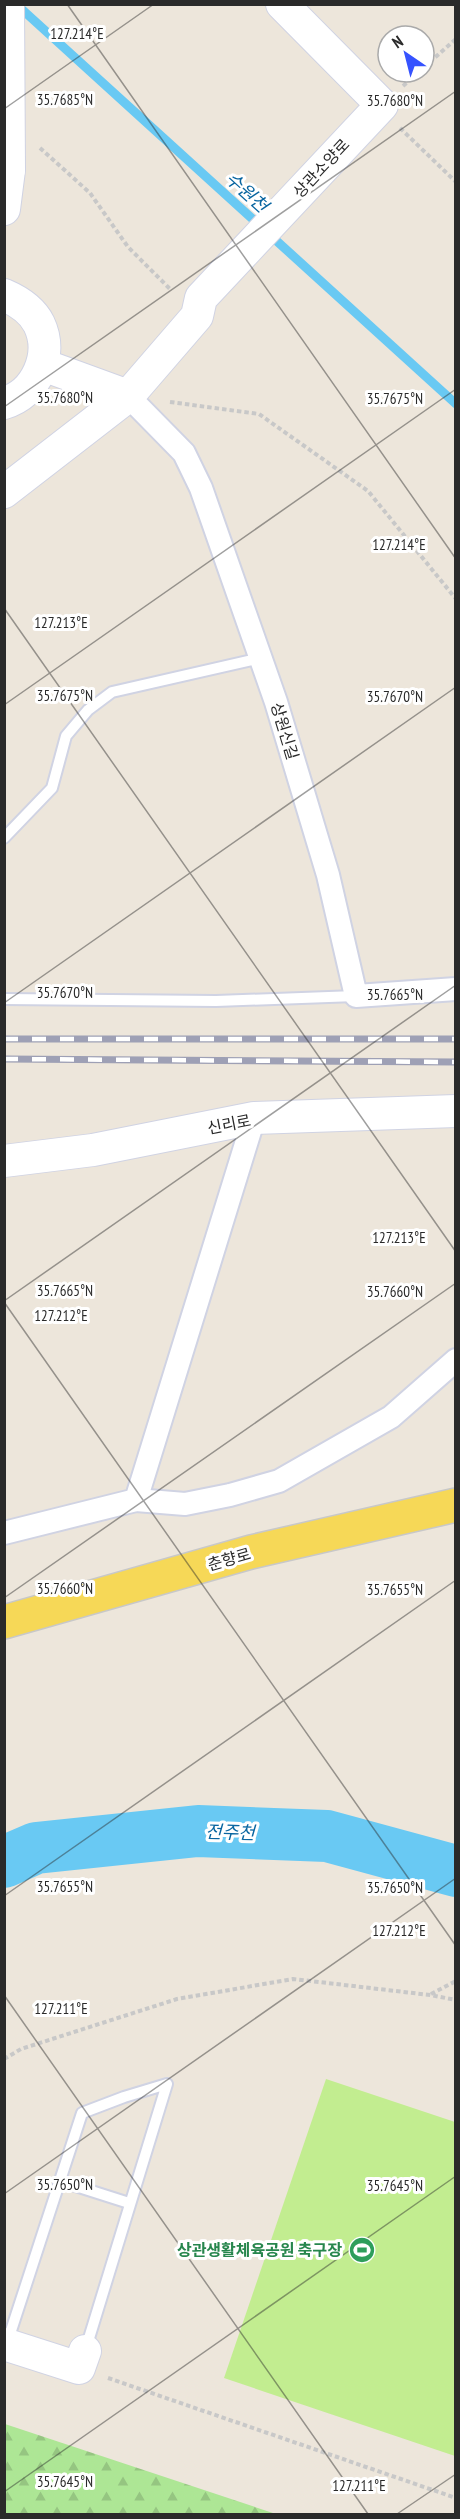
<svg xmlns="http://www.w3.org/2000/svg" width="460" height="2519" font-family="'PT Sans Narrow','Noto Sans KR',sans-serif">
  <defs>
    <pattern id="forest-firs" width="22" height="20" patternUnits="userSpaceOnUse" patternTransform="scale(1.5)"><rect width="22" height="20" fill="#ade695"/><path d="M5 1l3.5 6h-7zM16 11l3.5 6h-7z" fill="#95c581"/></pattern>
  </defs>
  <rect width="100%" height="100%" fill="#ede6db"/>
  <polygon fill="url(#forest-firs)" points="5,2424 276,2514 5,2514"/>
  <polygon fill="#c2ed90" points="326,2079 455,2122 455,2456 224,2378"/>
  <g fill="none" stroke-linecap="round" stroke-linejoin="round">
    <polyline stroke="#69c9f3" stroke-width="9" points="16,4 456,404"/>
    <polyline stroke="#69c9f3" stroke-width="52" points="4,1862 36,1848 198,1831 327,1836 456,1871"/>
    <g stroke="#d0d3e3" stroke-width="14">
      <g id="lane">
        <polyline points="4,838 52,788 66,736 88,710 112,692 261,658"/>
        <polyline points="4,999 216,1001 356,996"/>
        <polyline points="60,2181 129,2203"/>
        <polyline points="7,2343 82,2113 124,2097 167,2084 86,2348"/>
      </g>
    </g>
    <g stroke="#d0d3e3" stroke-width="26">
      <g id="street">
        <polyline points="128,396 184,453 201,488 276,702 328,875 356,996 456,989"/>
        <polyline points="136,1500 185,1504 230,1495 279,1481 391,1417 456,1360"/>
        <polyline points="4,1533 136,1500 254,1118"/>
      </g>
    </g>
    <g stroke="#d0d3e3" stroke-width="34">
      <g id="secondary">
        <polyline points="4,209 9,170"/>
        <path d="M4 295C18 301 32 310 39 324 54 355 36 394 4 403"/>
        <polyline points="43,365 128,396 197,316 201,298 382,105 282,4"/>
        <polyline points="4,492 128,396"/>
        <polyline points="4,1161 93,1150 254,1118 456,1111"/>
        <polyline points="4,2344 79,2368 85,2351"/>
      </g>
    </g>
    <g stroke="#c8c8c8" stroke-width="36">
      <polyline id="primary" points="4,1622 251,1552 456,1505"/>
    </g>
    <g stroke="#c8c8c8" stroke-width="4" stroke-dasharray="4.5 3" stroke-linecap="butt">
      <polyline points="424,67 456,39"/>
      <polyline points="403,86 419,72"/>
      <polyline points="400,128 456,182"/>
      <polyline points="40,148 90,193 128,247 171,290"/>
      <polyline points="170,402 259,414 368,491 456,599"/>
      <polyline points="431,1994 456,1981"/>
      <polyline points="4,2059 21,2049 177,1999 293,1979 430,1995 456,2000"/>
      <polyline points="108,2378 456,2498"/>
    </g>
    <use href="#lane" stroke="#fff" stroke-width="10"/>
    <use href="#street" stroke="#fff" stroke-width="22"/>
    <use href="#secondary" stroke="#fff" stroke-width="32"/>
    <use href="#primary" stroke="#f6d857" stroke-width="33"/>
    <g stroke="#9ea0b5" stroke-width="7">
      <g id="rail">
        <polyline points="4,1039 456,1039"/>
        <polyline points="4,1059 456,1062"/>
      </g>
    </g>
    <use href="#rail" stroke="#fff" stroke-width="4.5" stroke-dasharray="14" stroke-linecap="butt"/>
    <g stroke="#d0d3e3" stroke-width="34" stroke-linecap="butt">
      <polyline id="secondary-bridge" points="8,4 9,170"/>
    </g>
    <use href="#secondary-bridge" stroke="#fff" stroke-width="32"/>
  </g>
  <path fill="none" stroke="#2a2a2a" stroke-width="1.5" stroke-opacity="0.45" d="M67 4 456 559M4 109 154 4M4 407 456 91M4 608 456 1252M4 705 456 389M4 1003 456 687M4 1301 456 985M4 1302 456 1946M4 1598 456 1283M4 1896 456 1580M4 1995 368 2514M4 2194 456 1878M4 2492 456 2176M397 2514 456 2474"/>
  <defs>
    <g id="stadium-disc" transform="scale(1.35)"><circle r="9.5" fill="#2e9e5b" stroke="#fff"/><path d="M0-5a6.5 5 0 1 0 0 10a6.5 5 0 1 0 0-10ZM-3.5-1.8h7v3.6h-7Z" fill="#fff"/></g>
  </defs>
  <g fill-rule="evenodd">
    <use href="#stadium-disc" x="362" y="2250"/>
  </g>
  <g text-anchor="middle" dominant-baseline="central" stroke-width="6" stroke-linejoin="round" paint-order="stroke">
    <g font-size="16" fill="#2a2a2a" stroke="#fff">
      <text transform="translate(321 168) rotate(-47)">상관소양로</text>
      <text transform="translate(285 731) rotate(73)">상원신길</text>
      <text transform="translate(229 1124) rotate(-11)">신리로</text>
      <text transform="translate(229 1559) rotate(-16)">춘향로</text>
    </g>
    <g font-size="16" font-weight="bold" fill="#27864d" stroke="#fff" text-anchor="end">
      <text x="342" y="2250">상관생활체육공원 축구장</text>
    </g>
    <g font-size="18" font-style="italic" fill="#0865a0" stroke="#fff">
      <text transform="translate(247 192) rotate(42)">수원천</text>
      <text transform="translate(230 1832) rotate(2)">전주천</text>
    </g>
  </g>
  <g font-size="15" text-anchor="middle" fill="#2a2a2a" stroke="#fff" stroke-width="6" stroke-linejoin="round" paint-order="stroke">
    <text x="77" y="39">127.214°E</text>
    <text x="65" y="105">35.7685°N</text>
    <text x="395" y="106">35.7680°N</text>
    <text x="65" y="403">35.7680°N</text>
    <text x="395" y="404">35.7675°N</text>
    <text x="399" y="550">127.214°E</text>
    <text x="61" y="628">127.213°E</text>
    <text x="65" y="701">35.7675°N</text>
    <text x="395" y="702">35.7670°N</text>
    <text x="65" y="998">35.7670°N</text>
    <text x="395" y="1000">35.7665°N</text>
    <text x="399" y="1243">127.213°E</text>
    <text x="65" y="1296">35.7665°N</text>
    <text x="395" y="1297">35.7660°N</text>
    <text x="61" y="1321">127.212°E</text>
    <text x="65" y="1594">35.7660°N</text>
    <text x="395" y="1595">35.7655°N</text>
    <text x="65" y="1892">35.7655°N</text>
    <text x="395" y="1893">35.7650°N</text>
    <text x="399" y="1936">127.212°E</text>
    <text x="61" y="2014">127.211°E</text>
    <text x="65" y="2190">35.7650°N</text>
    <text x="395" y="2191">35.7645°N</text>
    <text x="65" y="2487">35.7645°N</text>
    <text x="359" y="2491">127.211°E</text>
  </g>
  <rect width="460" height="2519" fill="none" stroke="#2a2a2a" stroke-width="12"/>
  <g transform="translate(406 54) rotate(325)"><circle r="28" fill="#ffffff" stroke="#aaaaaa" stroke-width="1.5"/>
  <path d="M0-4.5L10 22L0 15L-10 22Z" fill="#3653ff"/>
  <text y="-9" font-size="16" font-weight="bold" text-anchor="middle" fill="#2a2a2a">N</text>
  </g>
</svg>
